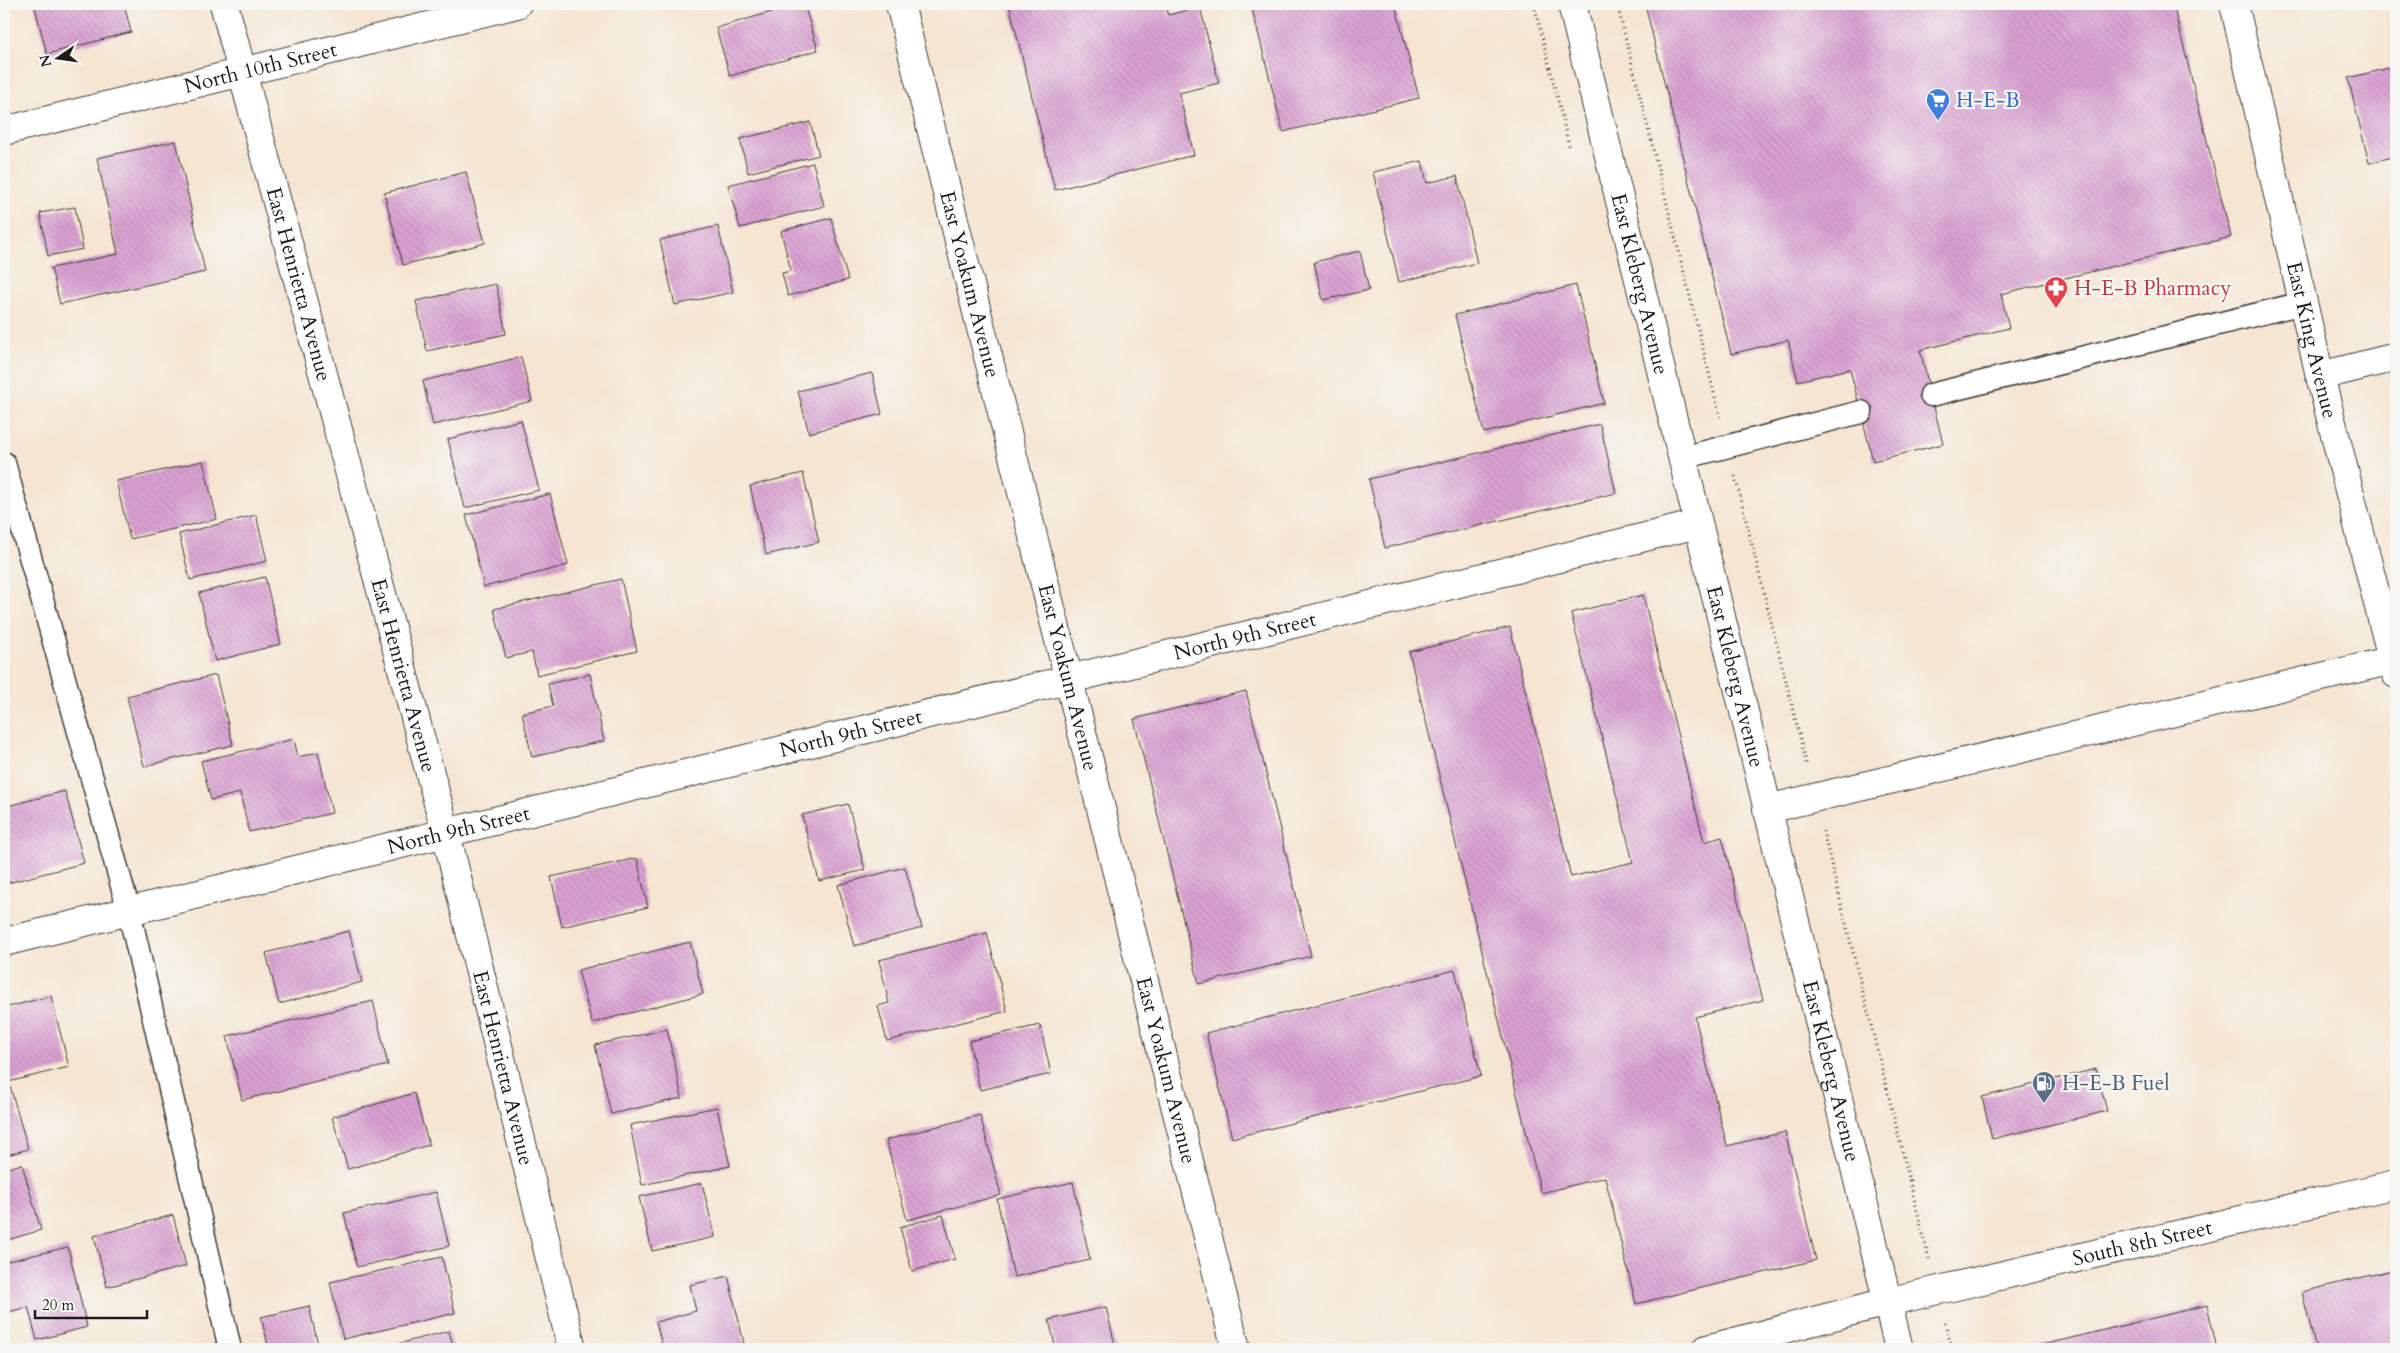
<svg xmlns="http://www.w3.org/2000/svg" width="2400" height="1353" font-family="Cardo,serif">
  <defs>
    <pattern id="building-back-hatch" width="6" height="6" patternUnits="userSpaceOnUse" patternTransform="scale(1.25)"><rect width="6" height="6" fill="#daa1d2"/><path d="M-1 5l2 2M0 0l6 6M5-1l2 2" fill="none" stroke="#ba8ab4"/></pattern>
  </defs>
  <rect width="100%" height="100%" fill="#f6f6f2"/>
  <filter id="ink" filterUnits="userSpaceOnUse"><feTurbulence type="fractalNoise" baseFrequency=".02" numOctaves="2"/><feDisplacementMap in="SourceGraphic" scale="10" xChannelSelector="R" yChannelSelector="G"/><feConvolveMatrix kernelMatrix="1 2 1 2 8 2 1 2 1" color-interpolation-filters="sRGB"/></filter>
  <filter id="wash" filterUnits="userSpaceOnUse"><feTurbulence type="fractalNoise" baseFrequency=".0096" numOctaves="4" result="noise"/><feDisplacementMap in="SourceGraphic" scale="20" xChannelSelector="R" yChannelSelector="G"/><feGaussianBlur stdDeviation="1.12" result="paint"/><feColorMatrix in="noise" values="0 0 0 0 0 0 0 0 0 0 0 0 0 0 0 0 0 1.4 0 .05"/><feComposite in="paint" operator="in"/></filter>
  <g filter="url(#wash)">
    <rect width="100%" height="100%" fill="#f5e5d1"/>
    <g id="blocks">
      <g fill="url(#building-back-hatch)">
        <polygon points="34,4 124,4 131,32 47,54"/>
        <polygon points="799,4 804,4 818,50 730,76 716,28"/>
        <polygon points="1009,4 1166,4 1168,15 1200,7 1219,83 1179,93 1194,155 1055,190"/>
        <polygon points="1251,4 1395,4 1419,98 1283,132"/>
        <polygon points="1645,4 2173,4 2231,237 2001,294 2009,328 1920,350 1943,444 1873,461 1850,369 1798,381 1788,340 1731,354"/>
        <polygon points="2389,68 2393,85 2396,84 2396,156 2369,163 2348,78"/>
        <polygon points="810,122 819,155 748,173 740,139"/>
        <polygon points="176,141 205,272 60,304 51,268 118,254 97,158"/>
        <polygon points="1422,161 1427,183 1457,176 1477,263 1399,282 1373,172"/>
        <polygon points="813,163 824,206 740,228 728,185"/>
        <polygon points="466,172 485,243 403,265 384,193"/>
        <polygon points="75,207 83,249 48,256 40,213"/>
        <polygon points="831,218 848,280 788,296 782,273 791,271 781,231"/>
        <polygon points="718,226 733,292 675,305 660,240"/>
        <polygon points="1360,251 1369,290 1323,300 1314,262"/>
        <polygon points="496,284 506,334 427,351 416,301"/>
        <polygon points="1576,285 1604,403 1484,433 1455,315"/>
        <polygon points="521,357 532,401 433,425 423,381"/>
        <polygon points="872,373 882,414 809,433 798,391"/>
        <polygon points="521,420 539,490 465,508 448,439"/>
        <polygon points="1600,424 1616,493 1385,548 1369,479"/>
        <polygon points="203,461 217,519 130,539 116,481"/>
        <polygon points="803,473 819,542 766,555 750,486"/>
        <polygon points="550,494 568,565 484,587 466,515"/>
        <polygon points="256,515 267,561 190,580 179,534"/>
        <polygon points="265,577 281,644 215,661 199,593"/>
        <polygon points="621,579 637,651 537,675 532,652 506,658 494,609"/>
        <polygon points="1643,595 1704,842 1722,837 1763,1000 1695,1017 1727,1146 1785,1132 1816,1260 1636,1304 1605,1177 1541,1193 1409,652 1510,627 1571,877 1633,862 1571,613"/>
        <polygon points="590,674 604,741 532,757 522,713 553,706 548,684"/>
        <polygon points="216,675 233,745 144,766 127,696"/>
        <polygon points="1246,691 1311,956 1199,984 1134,719"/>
        <polygon points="294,739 298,757 318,752 332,813 249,832 240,793 211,800 201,761"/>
        <polygon points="65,791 84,863 4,884 4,807"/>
        <polygon points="848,804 865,870 819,881 802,815"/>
        <polygon points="637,858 648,907 562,927 551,877"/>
        <polygon points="905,867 922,928 854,946 838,885"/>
        <polygon points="349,931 362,982 279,1004 266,953"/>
        <polygon points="987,933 1007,1011 887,1041 878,1006 889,1003 879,960"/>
        <polygon points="690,942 703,994 592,1023 578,970"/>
        <polygon points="1455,970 1481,1076 1232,1138 1206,1033"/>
        <polygon points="51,996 69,1067 4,1083 4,1008"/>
        <polygon points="373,1001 388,1065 242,1100 227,1036"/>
        <polygon points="1040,1025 1051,1074 980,1090 969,1041"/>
        <polygon points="667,1029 682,1098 611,1114 595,1045"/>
        <polygon points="2096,1069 2107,1111 1992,1139 1982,1097"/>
        <polygon points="10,1086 28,1149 4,1156 4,1088"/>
        <polygon points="414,1093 429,1145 348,1169 332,1117"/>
        <polygon points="717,1107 730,1166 642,1185 630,1125"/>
        <polygon points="980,1115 1001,1195 907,1220 886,1140"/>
        <polygon points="22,1164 41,1230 4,1241 4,1169"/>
        <polygon points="1073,1182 1090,1260 1014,1277 997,1199"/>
        <polygon points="702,1183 715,1237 652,1251 639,1197"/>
        <polygon points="436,1192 449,1246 357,1267 344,1213"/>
        <polygon points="173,1215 186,1266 107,1287 94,1236"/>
        <polygon points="943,1215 955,1259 912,1271 900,1227"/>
        <polygon points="68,1247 87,1327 37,1340 28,1307 4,1313 4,1262"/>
        <polygon points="442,1257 455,1313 343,1339 330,1282"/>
        <polygon points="2396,1269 2396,1349 2316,1349 2302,1292"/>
        <polygon points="728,1276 744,1343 721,1349 663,1349 656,1322 696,1311 690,1285"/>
        <polygon points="2207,1305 2217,1349 2026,1349"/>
        <polygon points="309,1306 319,1349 269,1349 261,1317"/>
        <polygon points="1106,1307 1116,1349 1056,1349 1049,1320"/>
        <polygon points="449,1331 454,1349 378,1349"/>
      </g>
    </g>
  </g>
  <g filter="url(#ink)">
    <use href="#blocks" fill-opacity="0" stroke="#3d3a37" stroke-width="1"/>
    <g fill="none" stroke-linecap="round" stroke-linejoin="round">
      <g stroke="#3d3a37" stroke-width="25">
        <g id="service">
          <polyline points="1931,395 2303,303"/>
          <polyline points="1682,458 1861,412"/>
          <polyline points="4,463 129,911 230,1349"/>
        </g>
      </g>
      <g stroke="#3d3a37" stroke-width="30">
        <g id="minor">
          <path id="s1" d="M224 4 446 833 572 1349"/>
          <path id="s2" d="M900 4 1236 1349"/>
          <path id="s3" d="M1572 4 1899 1349"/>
          <polyline points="2320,376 2396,357"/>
          <polyline points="1767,809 2393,660"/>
          <path id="s4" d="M4 942 1698 524"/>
          <path id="s5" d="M1707 1349 1887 1302 2396 1184"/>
        </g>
      </g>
      <g stroke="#3d3a37" stroke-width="30">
        <g id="tertiary">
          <path id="s6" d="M4 131 517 4"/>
        </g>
      </g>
      <g stroke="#3d3a37" stroke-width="30">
        <g id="secondary">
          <path id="s7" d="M2234 4 2320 376 2396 674"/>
        </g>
      </g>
      <g stroke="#3d3a37" stroke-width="3" stroke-dasharray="1 4" stroke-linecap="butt">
        <polyline points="1534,4 1570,149"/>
        <polyline points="1617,4 1720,417"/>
        <polyline points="1735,476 1807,766"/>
        <polyline points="1823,831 1929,1259"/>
        <polyline points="1945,1323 1952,1349"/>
      </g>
      <use href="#service" stroke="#fff" stroke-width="22"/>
      <use href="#minor" stroke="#fff" stroke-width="28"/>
      <use href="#tertiary" stroke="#fff" stroke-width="28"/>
      <use href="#secondary" stroke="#fff" stroke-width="28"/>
    </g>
  </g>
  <defs>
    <g id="supermarket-pin" transform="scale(1.25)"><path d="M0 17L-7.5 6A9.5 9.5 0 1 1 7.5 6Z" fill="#3f7fe0" stroke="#f6f6f2"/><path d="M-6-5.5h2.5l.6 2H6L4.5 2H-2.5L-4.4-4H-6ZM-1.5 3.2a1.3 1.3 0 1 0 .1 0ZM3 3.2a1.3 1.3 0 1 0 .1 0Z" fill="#fff"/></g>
    <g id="pharmacy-pin" transform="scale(1.25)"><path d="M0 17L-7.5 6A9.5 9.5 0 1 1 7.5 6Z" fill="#e0444e" stroke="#f6f6f2"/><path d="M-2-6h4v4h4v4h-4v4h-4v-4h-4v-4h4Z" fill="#fff"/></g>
    <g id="fuel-pin" transform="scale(1.25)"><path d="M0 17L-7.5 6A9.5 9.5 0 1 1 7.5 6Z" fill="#5c6f8a" stroke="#f6f6f2"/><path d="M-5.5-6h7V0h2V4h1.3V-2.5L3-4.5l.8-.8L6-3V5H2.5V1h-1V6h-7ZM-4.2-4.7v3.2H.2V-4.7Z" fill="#fff"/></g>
  </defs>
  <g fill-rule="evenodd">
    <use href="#supermarket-pin" x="1938" y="100"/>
    <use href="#pharmacy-pin" x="2056" y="288"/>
    <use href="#fuel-pin" x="2044" y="1083"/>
  </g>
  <g text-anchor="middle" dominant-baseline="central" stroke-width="4.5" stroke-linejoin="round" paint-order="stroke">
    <g font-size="21" fill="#1c1c1c" stroke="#f6f6f2">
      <text stroke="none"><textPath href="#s6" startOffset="264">North 10th Street</textPath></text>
      <text stroke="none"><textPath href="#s3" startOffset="288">East Kleberg Avenue</textPath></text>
      <text stroke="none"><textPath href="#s1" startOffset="290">East Henrietta Avenue</textPath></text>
      <text stroke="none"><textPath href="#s2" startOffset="289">East Yoakum Avenue</textPath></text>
      <text stroke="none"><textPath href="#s7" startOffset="345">East King Avenue</textPath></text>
      <text stroke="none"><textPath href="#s4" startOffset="1278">North 9th Street</textPath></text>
      <text stroke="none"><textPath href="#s1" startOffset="695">East Henrietta Avenue</textPath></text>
      <text stroke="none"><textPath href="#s2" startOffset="694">East Yoakum Avenue</textPath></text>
      <text stroke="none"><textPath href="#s3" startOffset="692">East Kleberg Avenue</textPath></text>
      <text stroke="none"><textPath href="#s4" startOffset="872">North 9th Street</textPath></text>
      <text stroke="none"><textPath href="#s4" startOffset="468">North 9th Street</textPath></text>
      <text stroke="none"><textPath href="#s1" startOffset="1100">East Henrietta Avenue</textPath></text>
      <text stroke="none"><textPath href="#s2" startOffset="1099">East Yoakum Avenue</textPath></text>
      <text stroke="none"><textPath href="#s3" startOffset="1098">East Kleberg Avenue</textPath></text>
      <text stroke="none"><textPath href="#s5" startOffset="448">South 8th Street</textPath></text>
    </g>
    <g font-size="21" fill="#366cbe" stroke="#f6f6f2" text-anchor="start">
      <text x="1956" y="100">H-E-B</text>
    </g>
    <g font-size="21" fill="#be3a42" stroke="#f6f6f2" text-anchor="start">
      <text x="2074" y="288">H-E-B Pharmacy</text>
    </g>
    <g font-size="21" fill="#4e5e75" stroke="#f6f6f2" text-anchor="start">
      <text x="2062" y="1083">H-E-B Fuel</text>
    </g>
  </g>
  <rect width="2400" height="1353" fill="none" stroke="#f6f6f2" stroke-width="20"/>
  <g transform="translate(58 58) rotate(257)" stroke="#f6f6f2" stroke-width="4" paint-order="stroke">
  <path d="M0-4L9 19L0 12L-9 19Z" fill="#1c1c1c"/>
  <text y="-8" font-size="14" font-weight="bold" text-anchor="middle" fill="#1c1c1c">N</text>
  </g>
  <path d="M35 1310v8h112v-8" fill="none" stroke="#1c1c1c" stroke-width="2.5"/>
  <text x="42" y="1310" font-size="15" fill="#1c1c1c" stroke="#f6f6f2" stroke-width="4" paint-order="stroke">20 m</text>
</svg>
